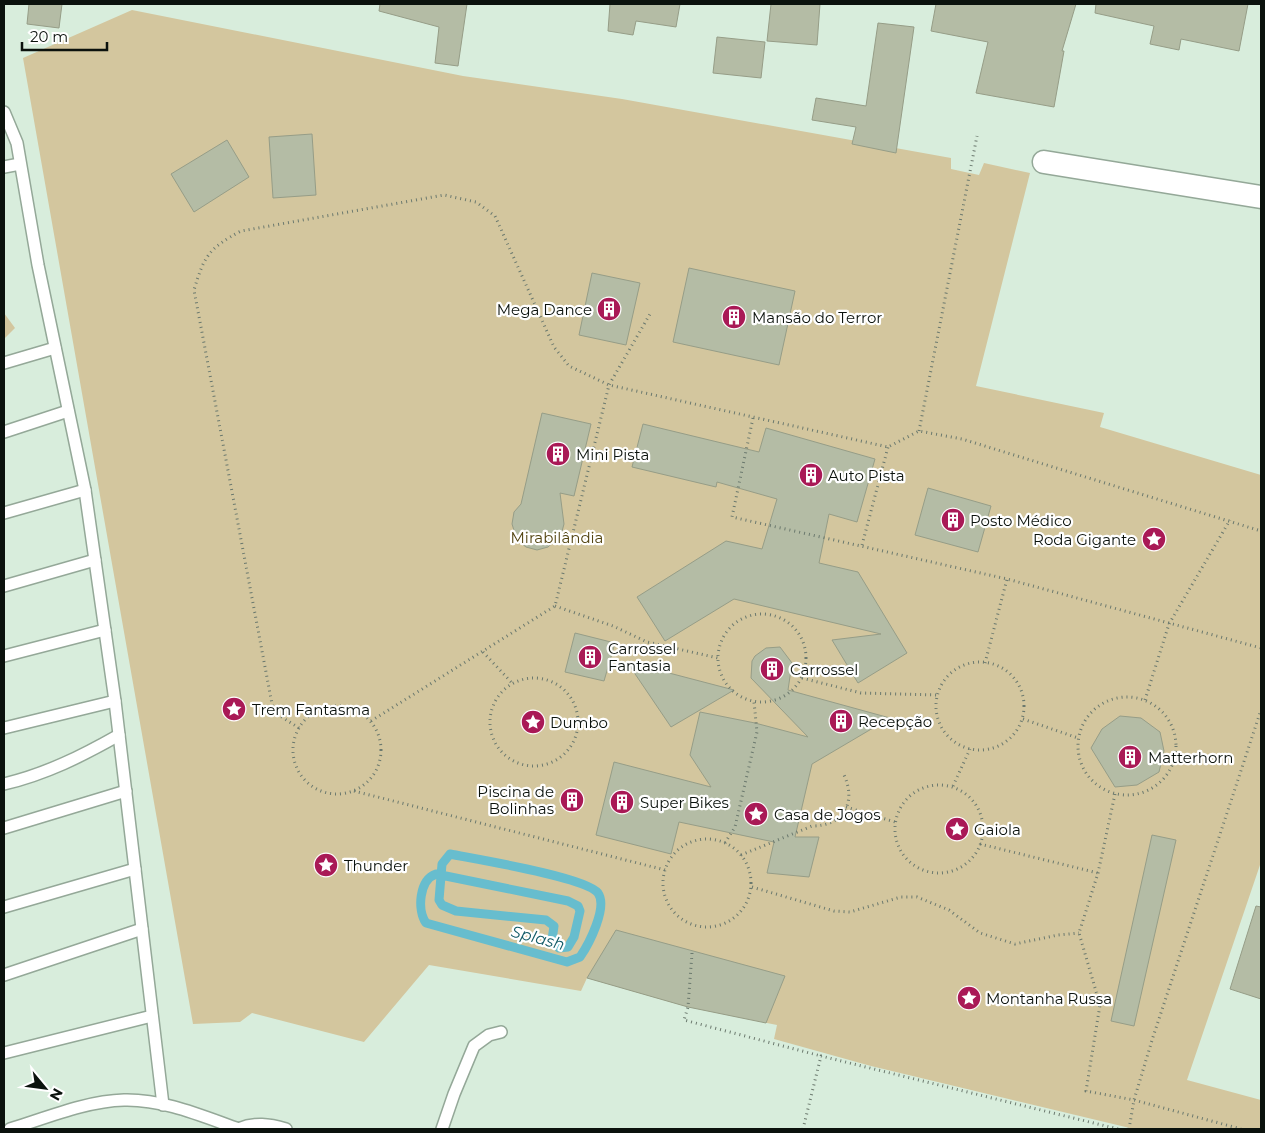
<svg xmlns="http://www.w3.org/2000/svg" width="1265" height="1133" font-family="Montserrat,sans-serif">
  <rect width="100%" height="100%" fill="#d8eddc"/>
  <g fill="#d3c69e">
    <polygon points="132,10 463,76 622,99 951,158 951,169 979,175 984,163 1030,173 976,386 1104,413 1100,427 1261,475 1261,862 1187,1080 1261,1100 1261,1129 1134,1129 871,1066 774,1039 777,1025 688,1007 587,978 581,991 429,965 364,1042 252,1013 240,1022 193,1024 23,58"/>
    <polygon points="4,313 15,328 4,339"/>
  </g>
  <g fill="none" stroke-linecap="round" stroke-linejoin="round">
    <path stroke="#67bdce" stroke-width="9" d="M450 854 442 864 439 900 442 905 456 911 546 920 554 926 552 940 559 948 568 947 574 937 580 911 578 906 568 901 436 874C419 880 417 910 426 923L567 962 580 957C589 944 608 907 598 893 586 877 475 859 450 854"/>
  </g>
  <g fill="#b4bca5" stroke="#969d87">
    <polygon points="29,4 62,4 59,28 27,24"/>
    <polygon points="380,4 467,4 458,66 435,63 439,27 379,11"/>
    <polygon points="610,4 680,4 676,27 636,21 633,35 608,31"/>
    <polygon points="771,4 820,4 817,45 767,41"/>
    <polygon points="936,4 1076,4 1062,51 1064,51 1054,107 976,93 988,42 931,31"/>
    <polygon points="1096,4 1248,4 1239,51 1181,39 1179,50 1150,44 1154,26 1095,13"/>
    <polygon points="878,23 914,27 896,153 852,144 856,127 812,120 816,98 866,106"/>
    <polygon points="717,37 765,42 761,78 713,73"/>
    <polygon points="312,134 316,195 273,198 269,137"/>
    <polygon points="227,140 249,177 194,212 171,174"/>
    <polygon points="689,268 795,291 779,365 673,342"/>
    <polygon points="592,273 640,283 626,345 579,335"/>
    <polygon points="542,413 591,424 574,496 560,493 564,524 561,535 548,547 537,550 526,547 517,540 512,524 514,512 521,504"/>
    <polygon points="643,424 759,452 766,428 875,459 857,522 829,514 819,563 858,572 907,653 858,683 832,640 881,634 734,599 665,641 637,597 726,541 762,549 777,499 717,482 716,487 632,467"/>
    <polygon points="928,488 991,506 978,552 915,535"/>
    <polygon points="575,633 615,643 604,681 565,672"/>
    <polygon points="780,647 792,663 788,690 890,718 812,764 795,837 819,837 809,877 767,873 774,842 679,822 671,854 596,835 614,762 711,787 690,755 700,712 755,723 808,737 751,678 752,661 755,656 766,648"/>
    <polygon points="627,662 734,690 671,727"/>
    <polygon points="1120,716 1141,718 1160,732 1164,751 1159,772 1137,785 1115,787 1091,748 1102,729"/>
    <polygon points="1152,835 1176,840 1134,1026 1111,1021"/>
    <polygon points="1256,906 1261,907 1261,999 1230,989"/>
    <polygon points="616,930 785,976 766,1023 688,1007 587,978"/>
  </g>
  <g fill="none" stroke-linecap="round" stroke-linejoin="round">
    <g stroke="#94a898" stroke-width="14">
      <g id="service">
        <polyline points="4,112 17,143 38,265 85,490 115,701 163,1105"/>
        <polyline points="4,167 20,164"/>
        <polyline points="4,363 55,348"/>
        <polyline points="4,432 68,411"/>
        <polyline points="4,513 85,490"/>
        <polyline points="4,586 95,560"/>
        <polyline points="4,656 105,630"/>
        <polyline points="4,728 115,701"/>
        <path d="M4 784C46 774 82 756 119 735"/>
        <polyline points="4,828 126,791"/>
        <polyline points="4,907 135,869"/>
        <polyline points="4,975 142,929"/>
        <polyline points="4,1053 152,1016"/>
        <path d="M10 1129C46 1118 86 1101 124 1100 163 1099 202 1116 239 1129"/>
        <path d="M238 1129C255 1122 269 1124 286 1129"/>
        <polyline points="442,1129 454,1094 474,1046 489,1035 501,1032"/>
      </g>
    </g>
    <g stroke="#94a898" stroke-width="25">
      <polyline id="minor" points="1044,162 1261,197"/>
    </g>
    <g stroke="#6b796e" stroke-width="3" stroke-dasharray="1 4" stroke-linecap="butt">
      <polyline points="753,418 732,517 1007,579 1261,648"/>
      <polyline points="919,431 977,136"/>
      <polyline points="862,545 888,447"/>
      <polyline points="555,606 613,626 647,642 718,658"/>
      <circle cx="762" cy="658" r="44"/>
      <polyline points="483,652 513,684"/>
      <circle cx="980" cy="706" r="44"/>
      <polyline points="985,663 1007,579"/>
      <circle cx="534" cy="722" r="44"/>
      <polyline points="802,678 861,693 938,695"/>
      <circle cx="1127" cy="746" r="49"/>
      <polyline points="1145,700 1169,624 1230,520"/>
      <circle cx="337" cy="750" r="44"/>
      <polyline points="1023,719 1078,738"/>
      <polyline points="371,721 555,606 609,385 650,314"/>
      <path d="M299 728 277 714 272 704 194 290C204 256 209 248 241 231L444 195 476 202 495 216 554 347 569 366 609 385 888 447 919 431 962 439 1261 531"/>
      <circle cx="939" cy="829" r="44"/>
      <polyline points="953,786 970,749"/>
      <polyline points="354,791 665,870"/>
      <polyline points="1115,794 1098,873 1079,933 1100,1005 1086,1091 1134,1100 1241,1129"/>
      <polyline points="846,807 895,822"/>
      <circle cx="707" cy="883" r="44"/>
      <polyline points="725,843 735,827 757,732 754,702"/>
      <polyline points="980,844 1098,873"/>
      <path d="M741 855 812 826C843 826 857 803 844 775"/>
      <polyline points="752,887 834,911 850,912 901,897 917,897 949,910 980,933 1015,944 1058,935 1079,933"/>
      <polyline points="692,953 688,1007 684,1020 821,1056"/>
      <polyline points="803,1129 821,1056 1118,1129"/>
      <polyline points="1129,1129 1134,1100 1153,1037 1261,710"/>
    </g>
    <use href="#service" stroke="#fff" stroke-width="11"/>
    <use href="#minor" stroke="#fff" stroke-width="22"/>
  </g>
  <defs>
    <g id="building-disc" transform="scale(1.25)"><circle r="9.5" fill="#a91956" stroke="#fff"/><path d="M-4-6H4V6H1V3H-1V6H-4ZM-2.5-4.3h1.7v1.8h-1.7ZM.8-4.3h1.7v1.8H.8ZM-2.5-1h1.7V.8h-1.7ZM.8-1h1.7V.8H.8Z" fill="#fff"/></g>
    <g id="sight-disc" transform="scale(1.25)"><circle r="9.5" fill="#a91956" stroke="#fff"/><path d="M0-6L1.8-2.2L6-1.7L2.9 1.2L3.7 5.4L0 3.3L-3.7 5.4L-2.9 1.2L-6-1.7L-1.8-2.2Z" fill="#fff"/></g>
  </defs>
  <g fill-rule="evenodd">
    <use href="#building-disc" x="609" y="309"/>
    <use href="#building-disc" x="734" y="317"/>
    <use href="#building-disc" x="558" y="454"/>
    <use href="#building-disc" x="811" y="475"/>
    <use href="#building-disc" x="953" y="520"/>
    <use href="#sight-disc" x="1154" y="539"/>
    <use href="#building-disc" x="590" y="657"/>
    <use href="#building-disc" x="772" y="669"/>
    <use href="#sight-disc" x="234" y="709"/>
    <use href="#building-disc" x="841" y="721"/>
    <use href="#sight-disc" x="533" y="722"/>
    <use href="#building-disc" x="1130" y="757"/>
    <use href="#building-disc" x="572" y="800"/>
    <use href="#building-disc" x="622" y="802"/>
    <use href="#sight-disc" x="756" y="814"/>
    <use href="#sight-disc" x="957" y="829"/>
    <use href="#sight-disc" x="326" y="865"/>
    <use href="#sight-disc" x="969" y="998"/>
  </g>
  <g text-anchor="middle" dominant-baseline="central" stroke-width="4.5" stroke-linejoin="round" paint-order="stroke">
    <g font-size="15" fill="#0b120d" stroke="#fff" text-anchor="start">
      <text x="592" y="309" text-anchor="end">Mega Dance</text>
      <text x="752" y="317">Mansão do Terror</text>
      <text x="576" y="454">Mini Pista</text>
      <text x="828" y="475">Auto Pista</text>
      <text x="970" y="520">Posto Médico</text>
      <text x="1136" y="539" text-anchor="end">Roda Gigante</text>
      <text x="608" y="648">Carrossel<tspan x="608" dy="17">Fantasia</tspan></text>
      <text x="790" y="669">Carrossel</text>
      <text x="252" y="709">Trem Fantasma</text>
      <text x="858" y="721">Recepção</text>
      <text x="550" y="722">Dumbo</text>
      <text x="1148" y="757">Matterhorn</text>
      <text x="554" y="791" text-anchor="end">Piscina de<tspan x="554" dy="17">Bolinhas</tspan></text>
      <text x="640" y="802">Super Bikes</text>
      <text x="774" y="814">Casa de Jogos</text>
      <text x="974" y="829">Gaiola</text>
      <text x="344" y="865">Thunder</text>
      <text x="986" y="998">Montanha Russa</text>
    </g>
    <g font-size="15" fill="#534411" stroke="#fff">
      <text x="557" y="537">Mirabilândia</text>
    </g>
    <g font-size="16" font-style="italic" fill="#105a66" stroke="#fff">
      <text transform="translate(538 938) rotate(15)">Splash</text>
    </g>
  </g>
  <rect width="1265" height="1133" fill="none" stroke="#0b120d" stroke-width="10"/>
  <g transform="translate(45 1088) rotate(119)" stroke="#ffffff" stroke-width="4" paint-order="stroke">
  <path d="M0-4L9 19L0 12L-9 19Z" fill="#0b120d"/>
  <text y="-8" font-size="14" font-weight="bold" text-anchor="middle" fill="#0b120d">N</text>
  </g>
  <path d="M22 42v8h85v-8" fill="none" stroke="#0b120d" stroke-width="2.5"/>
  <text x="30" y="42" font-size="15" fill="#0b120d" stroke="#ffffff" stroke-width="4" paint-order="stroke">20 m</text>
</svg>
